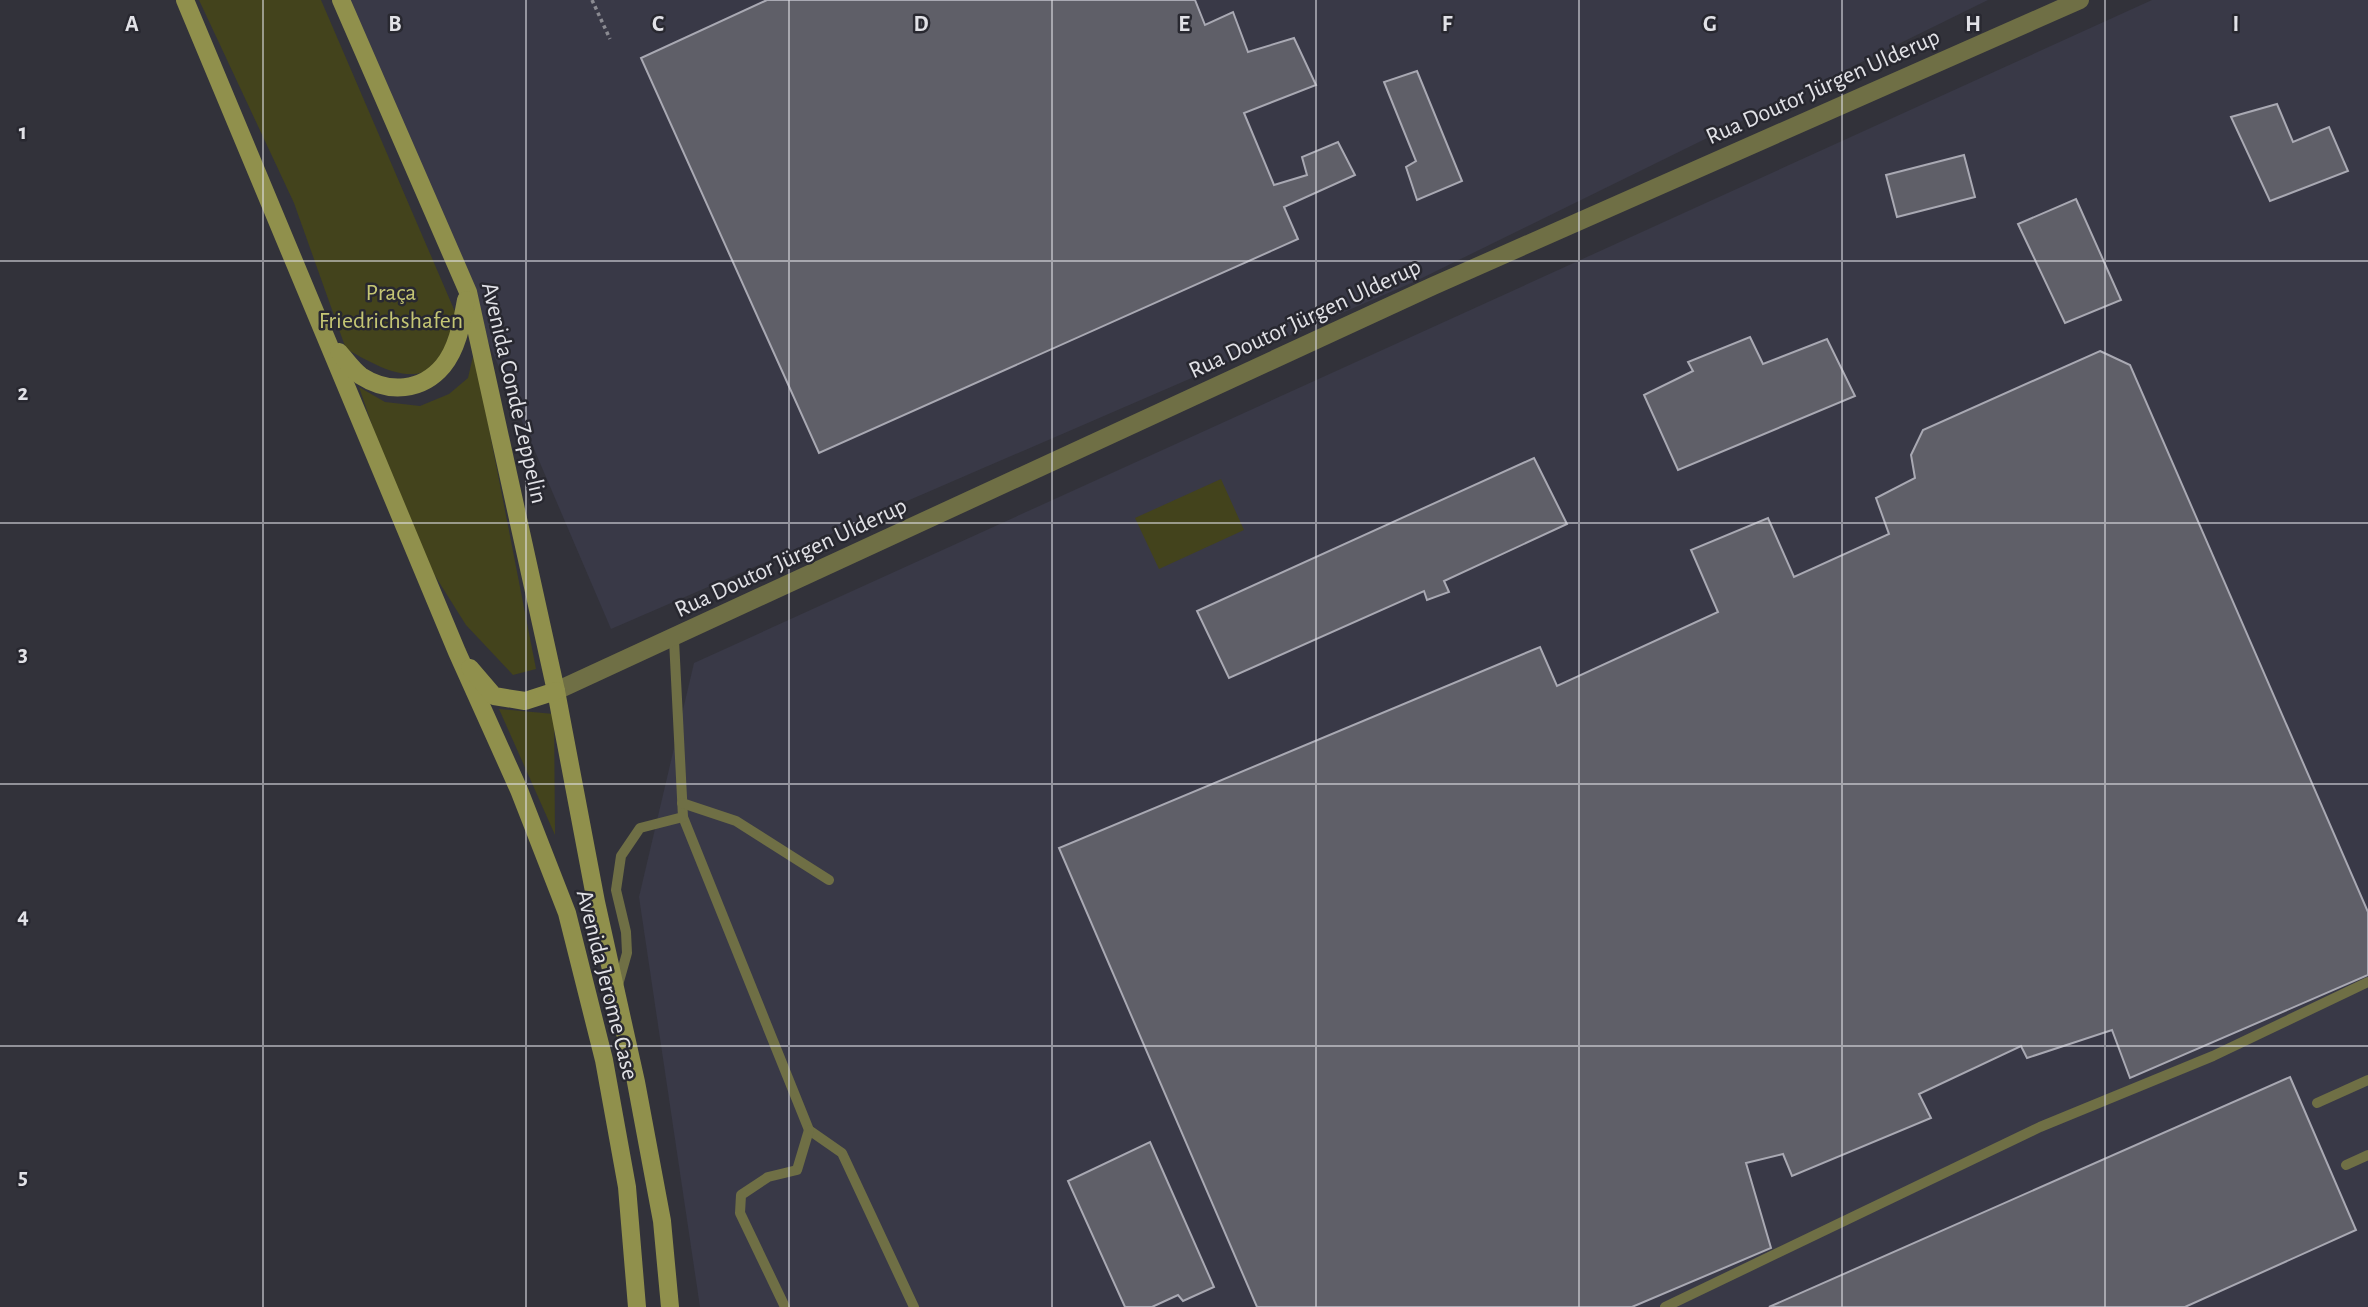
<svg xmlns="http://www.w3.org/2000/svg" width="2368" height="1307" font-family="'Alegreya Sans',sans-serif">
  <rect width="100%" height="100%" fill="#32323a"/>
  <g fill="#393947">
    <polygon points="342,0 1988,0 1416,281 611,629"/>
    <polygon points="2152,0 2368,0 2368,1307 700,1307 639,897 694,663"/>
  </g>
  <g fill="#43431c">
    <path d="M199 0H321L459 321C452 334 445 357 435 366 408 387 371 362 346 349L294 203Z"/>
    <polygon points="474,352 536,669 513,675 466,625 410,536 359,387 385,402 420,406 449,394 468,378"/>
    <polygon points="1221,479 1244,530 1159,569 1135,518"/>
    <polygon points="499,709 554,714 555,835"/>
  </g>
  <g fill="#5f5f68" stroke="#a9a9b3" stroke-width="2">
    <polygon points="767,0 1195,0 1205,25 1233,12 1248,52 1294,38 1316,85 1244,113 1274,185 1307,175 1302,157 1338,142 1355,175 1284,207 1298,239 819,453 641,58"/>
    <polygon points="1417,71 1462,181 1417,200 1406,167 1416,161 1384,82"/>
    <polygon points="2277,104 2293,142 2329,127 2348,171 2270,201 2231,117"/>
    <polygon points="1964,155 1975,197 1897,217 1886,175"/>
    <polygon points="2076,199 2121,300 2065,323 2018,224"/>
    <polygon points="1750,337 1763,364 1827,339 1855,396 1678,470 1644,395 1693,371 1688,362"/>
    <polygon points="2100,351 2130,365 2368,912 2368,975 2130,1078 2112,1030 2027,1058 2021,1046 1919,1094 1931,1118 1792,1176 1783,1154 1746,1163 1771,1248 1632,1307 1257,1307 1059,848 1540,647 1557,686 1718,612 1691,550 1768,518 1794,577 1889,534 1876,498 1915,478 1911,455 1923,430"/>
    <polygon points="1534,458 1567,524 1444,581 1449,592 1427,600 1424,591 1229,678 1197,611"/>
    <polygon points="2290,1077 2356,1230 2185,1307 1769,1307"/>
    <polygon points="1150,1142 1214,1287 1183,1301 1178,1295 1152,1307 1125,1307 1068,1181"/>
  </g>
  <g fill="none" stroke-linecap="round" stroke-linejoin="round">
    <polyline stroke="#8b8b92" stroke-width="3.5" stroke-dasharray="3.5 3.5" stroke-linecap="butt" points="592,0 610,39"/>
    <g stroke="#6f6f45" stroke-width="10">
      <polyline points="674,640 683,817 809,1130 842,1153 914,1307"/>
      <polyline points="682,803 736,821 829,880"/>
      <polyline points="618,985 627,953 626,932 616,890 621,856 640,828 683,817"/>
      <polyline points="2317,1103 2368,1080"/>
      <polyline points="2346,1165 2368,1155"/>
      <polyline points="785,1307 740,1213 741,1195 768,1177 797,1170 809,1130"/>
      <polyline points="1665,1307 2040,1127 2213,1056 2368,982"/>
    </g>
    <polyline stroke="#6f6f45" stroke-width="18" points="556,691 1433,286 2080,0"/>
    <g stroke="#90904c" stroke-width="18">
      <polyline points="185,0 457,652 519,790 567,913 604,1060 627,1187 637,1307"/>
      <polyline points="341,0 468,292 556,691 596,902 636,1082 662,1221 670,1307"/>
      <path d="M339 352C345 359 353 370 361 376 389 394 422 391 443 366 458 348 462 321 466 300"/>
      <polyline points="470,668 494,696 525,701 556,691"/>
    </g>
  </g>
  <path fill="none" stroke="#e2e2e7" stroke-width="2" stroke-opacity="0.55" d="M263 0V1307M526 0V1307M789 0V1307M1052 0V1307M1316 0V1307M1579 0V1307M1842 0V1307M2105 0V1307M0 261H2368M0 523H2368M0 784H2368M0 1046H2368"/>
  <g text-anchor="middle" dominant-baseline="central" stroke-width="5" stroke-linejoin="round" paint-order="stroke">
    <g font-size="24" fill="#e2e2e7" stroke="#282830">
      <text transform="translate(1823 87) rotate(-24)">Rua Doutor Jürgen Ulderup</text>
      <text transform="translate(1305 319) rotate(-25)">Rua Doutor Jürgen Ulderup</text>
      <text transform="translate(514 393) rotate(77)">Avenida Conde Zeppelin</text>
      <text transform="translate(791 558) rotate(-25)">Rua Doutor Jürgen Ulderup</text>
      <text transform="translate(607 985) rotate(76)">Avenida Jerome Case</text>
    </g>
    <g font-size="24" fill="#c5c674" stroke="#282830">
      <text x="391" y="293">Praça<tspan x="391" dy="28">Friedrichshafen</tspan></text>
    </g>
  </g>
  <g font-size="23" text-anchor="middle" font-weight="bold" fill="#e2e2e7" stroke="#282830" stroke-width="5" stroke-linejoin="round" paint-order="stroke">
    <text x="132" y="31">A</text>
    <text x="395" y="31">B</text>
    <text x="658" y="31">C</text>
    <text x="921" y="31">D</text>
    <text x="1184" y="31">E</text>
    <text x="1447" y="31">F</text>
    <text x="1710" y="31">G</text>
    <text x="1973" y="31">H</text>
    <text x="2236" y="31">I</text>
    <text x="23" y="139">1</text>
    <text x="23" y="400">2</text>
    <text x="23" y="661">3</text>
    <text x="23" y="923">4</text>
    <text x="23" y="1184">5</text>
  </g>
</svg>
